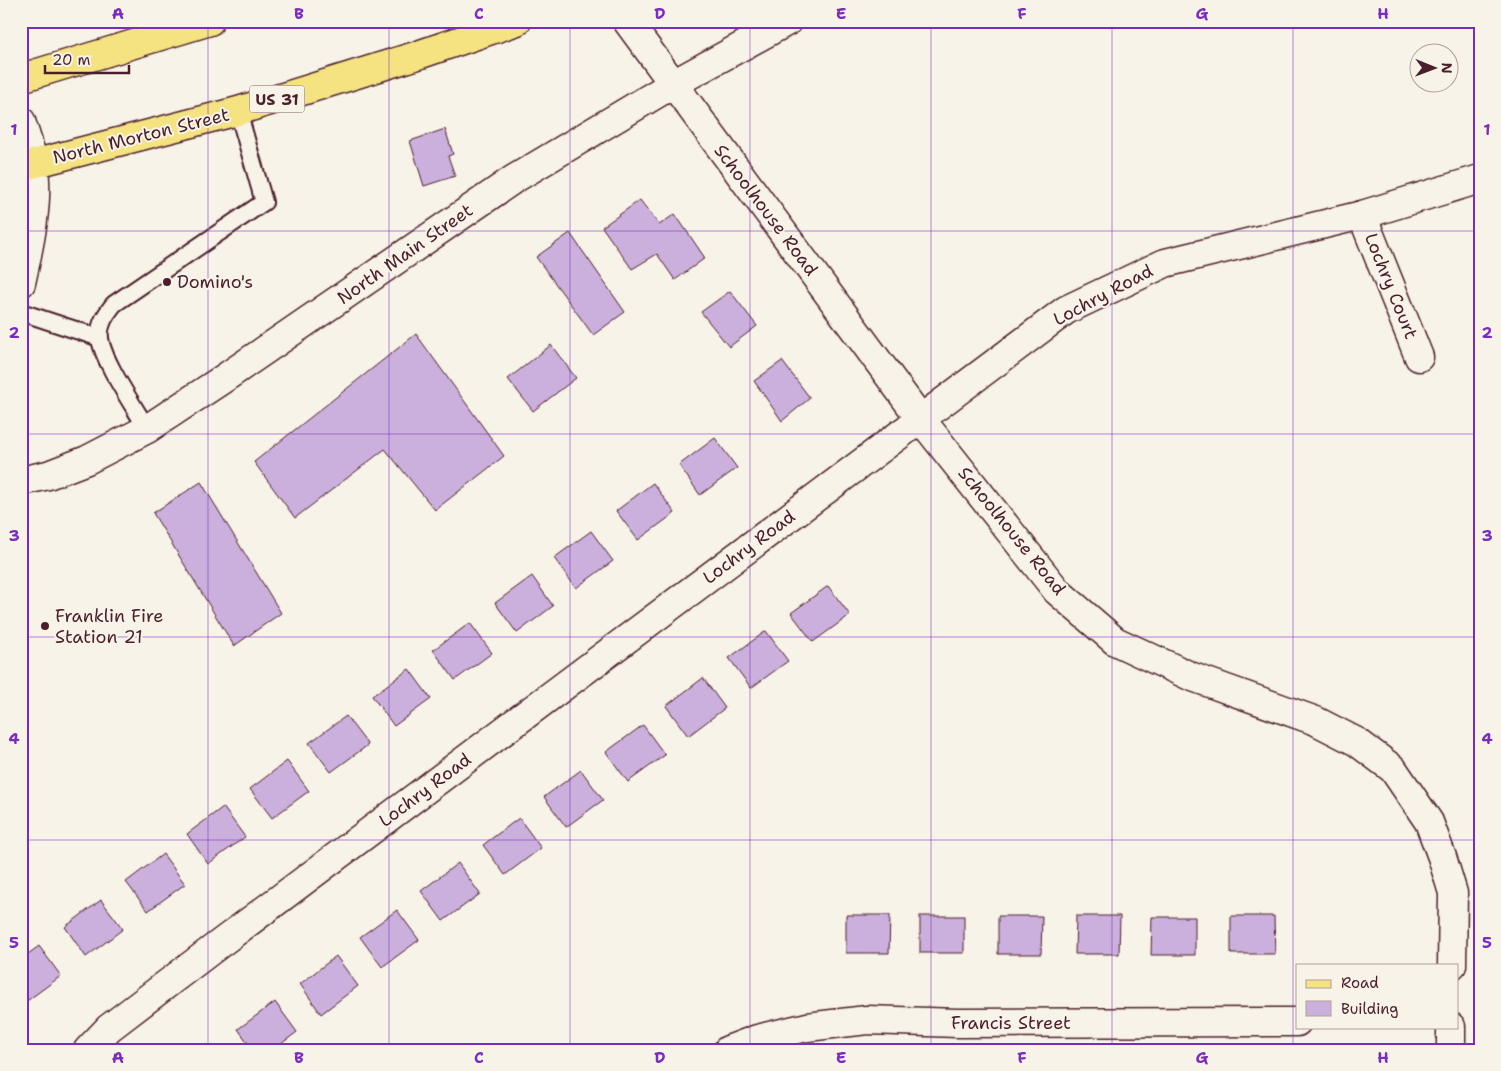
<svg xmlns="http://www.w3.org/2000/svg" width="1501" height="1071" font-family="'Shantell Sans',sans-serif">
  <rect width="100%" height="100%" fill="#f7f3e8"/>
  <filter id="ink" filterUnits="userSpaceOnUse"><feTurbulence type="fractalNoise" baseFrequency=".02" numOctaves="2"/><feDisplacementMap in="SourceGraphic" scale="10" xChannelSelector="R" yChannelSelector="G"/><feConvolveMatrix kernelMatrix="1 2 1 2 8 2 1 2 1" color-interpolation-filters="sRGB"/></filter>
  <g filter="url(#ink)">
    <g fill="#cbafdc" stroke="#4a1f2b">
      <polygon points="445,129 453,154 448,156 455,176 424,186 410,141"/>
      <polygon points="640,200 659,225 675,214 705,258 675,280 657,254 632,269 602,227"/>
      <polygon points="570,233 625,312 593,335 536,257"/>
      <polygon points="730,291 757,326 729,347 701,312"/>
      <polygon points="416,334 504,456 435,510 385,449 295,518 254,462"/>
      <polygon points="551,345 576,378 533,411 508,379"/>
      <polygon points="782,361 810,398 782,421 754,381"/>
      <polygon points="715,438 737,468 700,495 679,465"/>
      <polygon points="201,482 281,613 234,646 153,513"/>
      <polygon points="653,483 675,513 638,540 616,511"/>
      <polygon points="591,531 613,561 576,588 554,558"/>
      <polygon points="532,576 553,606 517,633 495,603"/>
      <polygon points="828,586 850,615 813,642 791,613"/>
      <polygon points="470,623 492,653 455,680 433,650"/>
      <polygon points="766,631 788,661 751,688 729,658"/>
      <polygon points="409,669 431,699 394,726 372,696"/>
      <polygon points="703,678 725,708 688,736 666,706"/>
      <polygon points="346,716 368,745 331,772 309,743"/>
      <polygon points="643,725 665,755 628,782 606,752"/>
      <polygon points="287,761 309,791 272,818 250,789"/>
      <polygon points="581,770 603,800 566,827 544,797"/>
      <polygon points="223,807 245,837 208,864 187,834"/>
      <polygon points="519,818 541,848 505,875 483,845"/>
      <polygon points="163,854 185,884 148,911 126,882"/>
      <polygon points="458,863 480,894 443,921 421,891"/>
      <polygon points="101,900 123,929 86,957 65,927"/>
      <polygon points="397,910 419,940 382,967 360,937"/>
      <polygon points="846,915 890,915 889,953 846,953"/>
      <rect x="920" y="916" width="44" height="37"/>
      <polygon points="998,916 1042,916 1041,954 998,954"/>
      <polygon points="1076,916 1120,916 1119,954 1075,954"/>
      <polygon points="1231,916 1274,916 1275,954 1231,954"/>
      <polygon points="1152,917 1195,917 1195,955 1151,955"/>
      <polygon points="39,946 61,976 24,1003 21,999 21,959"/>
      <polygon points="336,956 358,986 321,1014 300,984"/>
      <polygon points="275,1002 297,1032 273,1050 253,1050 238,1029"/>
    </g>
    <g fill="none" stroke-linecap="round" stroke-linejoin="round">
      <g stroke="#4a1f2b" stroke-width="20">
        <g id="lane">
          <polyline points="21,312 100,338"/>
          <path d="M147 429C134 406 104 363 100 339 98 325 106 314 114 304L264 202 238 111"/>
        </g>
      </g>
      <g stroke="#4a1f2b" stroke-width="31">
        <g id="street">
          <polyline points="627,21 920,418 1057,591 1115,641 1190,676 1316,721 1357,742 1393,769 1429,822 1442,857 1453,893 1452,965"/>
          <polyline points="1362,215 1419,357"/>
          <polyline points="21,481 48,475 87,460 147,429 223,379 514,179 673,84 788,21"/>
          <polyline points="1451,1027 1451,1050"/>
          <polyline points="88,1050 109,1028 218,945 1066,310 1165,263 1362,215 1480,179"/>
          <polyline points="728,1050 757,1039 807,1027 867,1020 958,1023 1297,1022"/>
        </g>
      </g>
      <g stroke="#4a1f2b" stroke-width="31">
        <path id="secondary" d="M21 121C25 135 31 149 33 163 40 199 29 247 21 283"/>
      </g>
      <g stroke="#4a1f2b" stroke-width="31">
        <g id="primary">
          <polyline points="21,78 210,21"/>
          <polyline points="21,167 238,111 418,55 517,21"/>
        </g>
      </g>
      <use href="#lane" stroke="#f7f3e8" stroke-width="16"/>
      <use href="#street" stroke="#f7f3e8" stroke-width="28"/>
      <use href="#secondary" stroke="#f7f3e8" stroke-width="28"/>
      <use href="#primary" stroke="#f5e382" stroke-width="28"/>
    </g>
  </g>
  <path fill="none" stroke="#7b2cbf" stroke-width="1" stroke-opacity="0.55" d="M208 21V1050M389 21V1050M570 21V1050M750 21V1050M931 21V1050M1112 21V1050M1293 21V1050M21 231H1480M21 434H1480M21 637H1480M21 840H1480"/>
  <g fill="#4a1f2b" stroke="#f7f3e8" stroke-width="2">
    <circle cx="167" cy="282" r="5"/>
    <circle cx="45" cy="626" r="5"/>
  </g>
  <g text-anchor="middle" dominant-baseline="central" stroke-width="4" stroke-linejoin="round" paint-order="stroke">
    <rect fill="#f7f3e8" stroke="#7e5f64" stroke-width="1" x="249.5" y="85.5" width="55" height="27" rx="4"/>
    <g font-size="16" font-weight="bold" fill="#4a1f2b">
      <text x="277" y="99">US 31</text>
    </g>
    <g font-size="18" fill="#4a1f2b" stroke="#f7f3e8">
      <text transform="translate(141 136) rotate(-14)">North Morton Street</text>
      <text transform="translate(766 210) rotate(53)">Schoolhouse Road</text>
      <text transform="translate(405 254) rotate(-35)">North Main Street</text>
      <text transform="translate(1391 286) rotate(68)">Lochry Court</text>
      <text transform="translate(1103 295) rotate(-28)">Lochry Road</text>
      <text transform="translate(1012 531) rotate(51)">Schoolhouse Road</text>
      <text transform="translate(749 547) rotate(-37)">Lochry Road</text>
      <text transform="translate(425 790) rotate(-37)">Lochry Road</text>
      <text x="1011" y="1023">Francis Street</text>
    </g>
    <g font-size="18" fill="#4a1f2b" stroke="#f7f3e8" text-anchor="start">
      <text x="177" y="282">Domino's</text>
      <text x="55" y="616">Franklin Fire<tspan x="55" dy="21">Station 21</tspan></text>
    </g>
  </g>
  <rect width="1501" height="1071" fill="none" stroke="#f7f3e8" stroke-width="55"/>
  <rect x="1296" y="964" width="162" height="65" fill="#f7f3e8" stroke="#b29e9c"/>
  <rect x="1306" y="980" width="25" height="8" fill="#f5e382" stroke="#b29e9c"/>
  <text x="1341" y="988" font-size="15" fill="#4a1f2b">Road</text>
  <rect x="1306" y="1001" width="25" height="15" fill="#cbafdc" stroke="#b29e9c"/>
  <text x="1341" y="1014" font-size="15" fill="#4a1f2b">Building</text>
  <g transform="translate(1434 68) rotate(91)"><circle r="24" fill="#f7f3e8" stroke="#b29e9c"/>
  <path d="M0-4L9 19L0 12L-9 19Z" fill="#4a1f2b"/>
  <text y="-8" font-size="14" font-weight="bold" text-anchor="middle" fill="#4a1f2b">N</text>
  </g>
  <path d="M45 65v8h84v-8" fill="none" stroke="#4a1f2b" stroke-width="2.5"/>
  <text x="52" y="65" font-size="15" fill="#4a1f2b" stroke="#f7f3e8" stroke-width="4" paint-order="stroke">20 m</text>
  <rect x="28" y="28" width="1446" height="1016" fill="none" stroke="#7b2cbf" stroke-width="2"/>
  <g font-size="16" text-anchor="middle" font-weight="bold" fill="#7b2cbf">
    <text x="118" y="19">A</text>
    <text x="299" y="19">B</text>
    <text x="479" y="19">C</text>
    <text x="660" y="19">D</text>
    <text x="841" y="19">E</text>
    <text x="1022" y="19">F</text>
    <text x="1202" y="19">G</text>
    <text x="1383" y="19">H</text>
    <text x="14" y="135">1</text>
    <text x="1487" y="135">1</text>
    <text x="14" y="338">2</text>
    <text x="1487" y="338">2</text>
    <text x="14" y="541">3</text>
    <text x="1487" y="541">3</text>
    <text x="14" y="744">4</text>
    <text x="1487" y="744">4</text>
    <text x="14" y="948">5</text>
    <text x="1487" y="948">5</text>
    <text x="118" y="1063">A</text>
    <text x="299" y="1063">B</text>
    <text x="479" y="1063">C</text>
    <text x="660" y="1063">D</text>
    <text x="841" y="1063">E</text>
    <text x="1022" y="1063">F</text>
    <text x="1202" y="1063">G</text>
    <text x="1383" y="1063">H</text>
  </g>
</svg>
